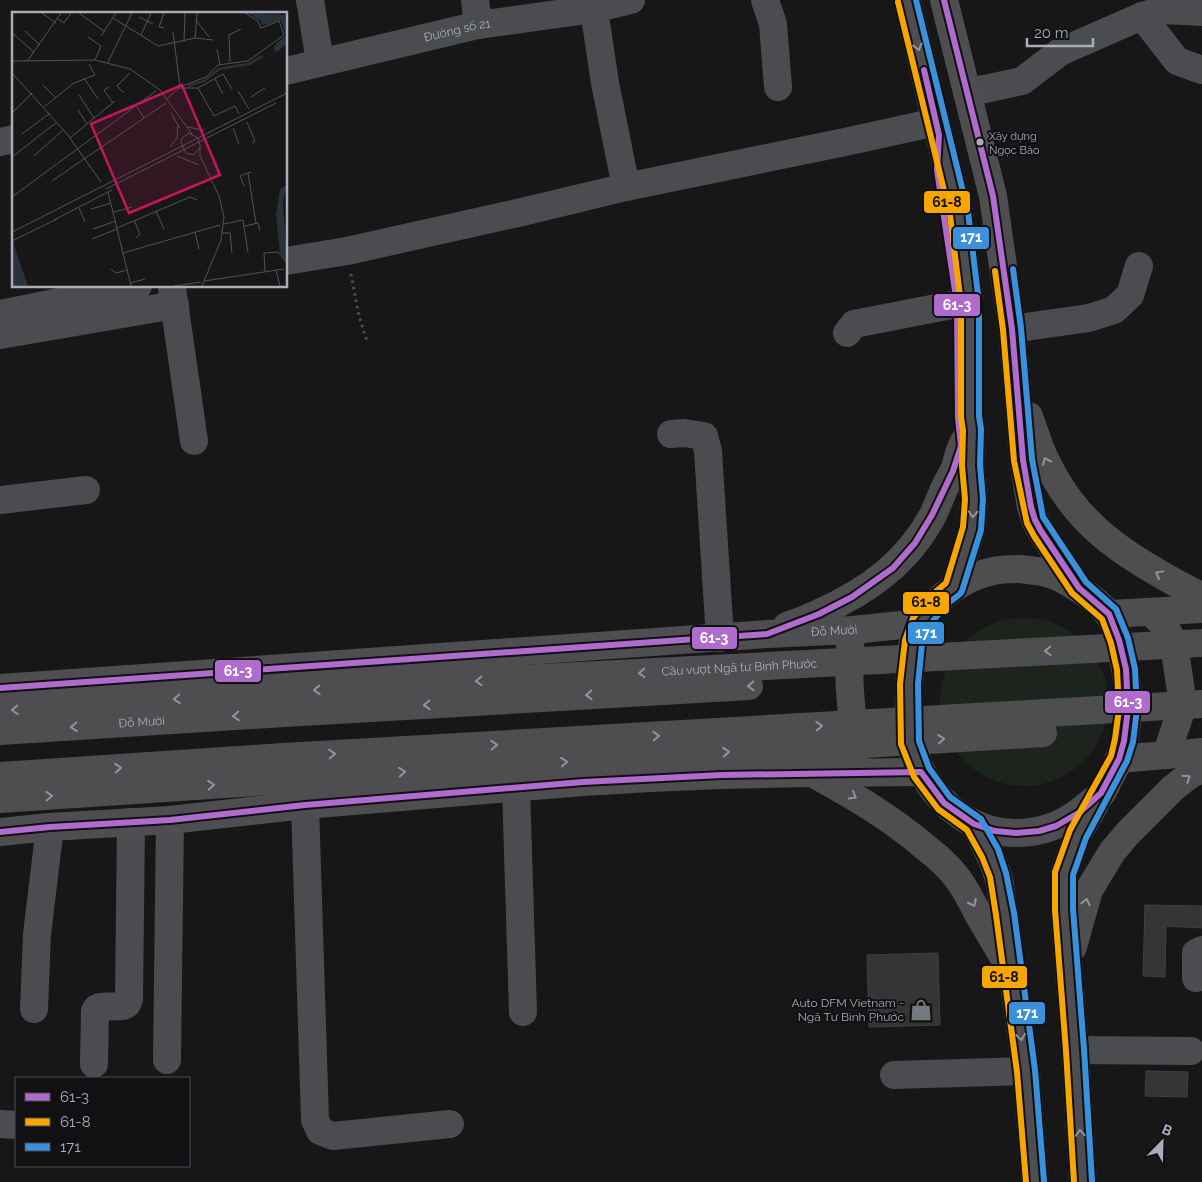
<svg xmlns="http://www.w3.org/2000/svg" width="1202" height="1182" font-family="Raleway,sans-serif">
  <rect width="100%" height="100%" fill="#171717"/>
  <circle fill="#1d241e" cx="1024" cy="702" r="84"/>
  <g fill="#353536" stroke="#3f4043">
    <polygon points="1145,905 1202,906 1202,928 1166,926 1165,977 1143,976"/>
    <polygon points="938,953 940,1025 869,1027 867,955"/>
    <polygon points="1146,1071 1188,1072 1187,1097 1145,1096"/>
  </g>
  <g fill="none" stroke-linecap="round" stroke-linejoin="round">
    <polyline stroke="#4d4e52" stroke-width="3" stroke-dasharray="2.5 4" stroke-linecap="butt" points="351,274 359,316 367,341"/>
    <g stroke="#4b4c50" stroke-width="28">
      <polyline points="310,0 320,62"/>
      <polyline points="475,0 478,25"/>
      <polyline points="765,0 773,24 778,87"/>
      <polyline points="594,9 605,83 626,187"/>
      <polyline points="1142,16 1177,61 1202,70"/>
      <path id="s1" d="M286 71 478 25 594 9 631 0"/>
      <polyline points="967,91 985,89 1022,81 1060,52 1142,16 1164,10 1202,12"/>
      <polyline points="0,142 14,139"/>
      <polyline points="286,261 347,251 522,212 626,187 845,142 936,122"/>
      <polyline points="172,288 194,441"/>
      <polyline points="0,314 138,286"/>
      <polyline points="1012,329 1089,318 1114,310 1130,295 1139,266"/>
      <polyline points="847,333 854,324 957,304"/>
      <polyline points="0,335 175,305"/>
      <polyline points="671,434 684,433 704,436 708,451 720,638"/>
      <polyline points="0,500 86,490"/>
      <polyline points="516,788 523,1012"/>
      <polyline points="305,805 315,1120 320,1131 333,1136 450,1124"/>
      <polyline points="1196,978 1196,953 1202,950"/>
      <polyline points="34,1009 37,934 50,827"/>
      <polyline points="1075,1050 1191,1051"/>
      <polyline points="167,1060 170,820"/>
      <polyline points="94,1064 95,1011 97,1008 100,1007 123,1006 127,1004 129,999 131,822"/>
      <polyline points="894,1075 1026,1071"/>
      <polyline points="0,1124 16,1125"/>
    </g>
    <g stroke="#4e4e51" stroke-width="28">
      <polyline points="907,0 936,122 959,213 970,303 970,417 972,430 971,465 974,499 972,529 954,588"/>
      <polyline points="944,0 993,196 1012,329 1023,460 1031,507 1035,520 1041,531 1078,587"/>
      <path d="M1029 416C1032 426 1036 435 1039 445 1063 505 1099 539 1155 571 1170 580 1186 589 1202 596"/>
      <path d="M1020 569C1029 570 1038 571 1047 573 1065 578 1097 599 1108 614 1115 622 1120 647 1123 658 1130 688 1130 729 1119 758 1117 765 1113 772 1109 779 1107 783 1105 789 1102 793 1099 797 1094 800 1090 803 1068 822 1046 833 1016 833 964 833 924 792 911 744 909 738 910 731 909 725 909 708 908 691 910 674 911 657 911 637 921 621 937 597 964 577 993 571 1001 569 1011 569 1020 569Z"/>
      <polyline points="1151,612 1165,626 1172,640 1176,658 1181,691 1182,702 1181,711 1166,755"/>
      <polyline points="1109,614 1202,609"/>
      <path d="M787 626C798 622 809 618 819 613 868 591 907 563 933 515 937 506 941 496 945 487 948 481 951 476 954 470 958 459 959 448 966 438"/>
      <path d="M851 639C847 660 850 729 860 747"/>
      <path id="s2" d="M0 688 767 634 853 630 920 623"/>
      <polyline points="0,711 278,692"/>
      <path id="s3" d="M0 731 285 713"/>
      <polyline points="1119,759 1202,752"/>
      <path d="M812 773C852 795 890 817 925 847 937 856 949 867 958 879 967 891 973 905 981 919 989 933 998 947 1006 962"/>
      <polyline points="0,776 283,757"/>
      <polyline points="0,799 284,780"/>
      <path d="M974 824C984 843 995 862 1000 884L1026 1071 1035 1182"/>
      <polyline points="0,832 50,827 170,820 305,805 583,782 650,778 722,775 811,773 921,772"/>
      <polyline points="1073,947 1089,890 1112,852 1128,833 1173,788 1191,774 1202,769"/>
      <polyline points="1083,1182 1075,1050 1064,909 1064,873 1078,834 1095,804"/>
    </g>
    <g stroke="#4e4e51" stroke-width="28">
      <path id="s4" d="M278 692 1202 643"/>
      <polyline points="285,713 749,686"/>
      <polyline points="283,757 1202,704"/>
      <polyline points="284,780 1043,733"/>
    </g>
    <g stroke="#111113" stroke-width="10">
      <g id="bus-1">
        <polyline points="0,688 767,634 819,614 852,597 893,568 915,543 932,515 953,471 961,446 958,418 957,304 937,170 939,135 924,70"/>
        <polyline points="0,832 50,827 170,820 305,805 583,782 722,775 921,772 944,803 974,824 995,831 1016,833 1039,831 1056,826 1080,812 1101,793 1119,759 1124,741 1128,709 1126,669 1119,640 1109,614 1079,588 1041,531 1035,520 1031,507 1023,460 1012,329 993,196 944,0"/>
      </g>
    </g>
    <g stroke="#111113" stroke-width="10">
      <g id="bus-2">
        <polyline points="898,2 950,215 961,304 961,417 963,431 962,466 965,499 963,527 946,583 934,593 913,618 905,640 900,684 901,744 914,777 938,809 967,830 982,857 990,877 996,915 1017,1072 1026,1182"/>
        <polyline points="995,271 1003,330 1014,461 1027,523 1034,536 1072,593 1102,619 1111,643 1117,670 1119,709 1115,739 1111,756 1070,830 1055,872 1055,910 1066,1051 1074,1182"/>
      </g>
    </g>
    <g stroke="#111113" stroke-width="10">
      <g id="bus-3">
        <polyline points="916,0 968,212 979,303 979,416 981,429 980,465 983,499 981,530 962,591 960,594 946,605 928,627 922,644 918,684 919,741 929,768 950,797 981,819 998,849 1006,873 1014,913 1035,1070 1044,1181"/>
        <polyline points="1013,269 1021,328 1032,459 1043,517 1086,582 1116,609 1128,638 1135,669 1137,709 1133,742 1127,761 1086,838 1073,875 1073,909 1084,1049 1092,1181"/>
      </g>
    </g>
    <use href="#bus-1" stroke="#b06ccc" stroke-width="6"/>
    <use href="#bus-2" stroke="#f7a600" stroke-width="6"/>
    <use href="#bus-3" stroke="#3a90db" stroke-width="6"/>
  </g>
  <defs><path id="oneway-chevron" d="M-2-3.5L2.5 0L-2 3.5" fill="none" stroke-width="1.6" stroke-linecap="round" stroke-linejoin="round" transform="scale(1.25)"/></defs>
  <g stroke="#92959e">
    <use href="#oneway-chevron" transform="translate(918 47) rotate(76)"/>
    <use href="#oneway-chevron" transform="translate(1046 461) rotate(-114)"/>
    <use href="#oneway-chevron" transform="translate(973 514) rotate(93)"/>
    <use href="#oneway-chevron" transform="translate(1159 574) rotate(-151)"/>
    <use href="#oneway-chevron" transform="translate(1048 651) rotate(177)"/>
    <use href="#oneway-chevron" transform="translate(642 673) rotate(177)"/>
    <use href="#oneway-chevron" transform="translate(479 681) rotate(177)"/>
    <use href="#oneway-chevron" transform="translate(751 686) rotate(177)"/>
    <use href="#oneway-chevron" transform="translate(317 690) rotate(177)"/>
    <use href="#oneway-chevron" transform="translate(589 695) rotate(177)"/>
    <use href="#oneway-chevron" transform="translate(177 699) rotate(176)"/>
    <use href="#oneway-chevron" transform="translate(427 705) rotate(177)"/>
    <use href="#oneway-chevron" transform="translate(15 710) rotate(176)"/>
    <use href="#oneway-chevron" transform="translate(236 716) rotate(176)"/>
    <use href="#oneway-chevron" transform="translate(819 726) rotate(-3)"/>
    <use href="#oneway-chevron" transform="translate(74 727) rotate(176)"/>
    <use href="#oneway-chevron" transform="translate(656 736) rotate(-3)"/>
    <use href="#oneway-chevron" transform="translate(941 739) rotate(-4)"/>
    <use href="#oneway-chevron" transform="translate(494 745) rotate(-3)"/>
    <use href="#oneway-chevron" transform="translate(726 752) rotate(-4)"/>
    <use href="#oneway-chevron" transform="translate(332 754) rotate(-3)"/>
    <use href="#oneway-chevron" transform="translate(564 762) rotate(-4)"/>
    <use href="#oneway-chevron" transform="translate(118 768) rotate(-4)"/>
    <use href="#oneway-chevron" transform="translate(402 772) rotate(-4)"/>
    <use href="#oneway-chevron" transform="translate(1187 778) rotate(-35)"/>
    <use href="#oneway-chevron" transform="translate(211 785) rotate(-4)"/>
    <use href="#oneway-chevron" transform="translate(49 796) rotate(-4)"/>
    <use href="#oneway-chevron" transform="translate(853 796) rotate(30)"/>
    <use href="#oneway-chevron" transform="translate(1086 902) rotate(-77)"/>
    <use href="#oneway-chevron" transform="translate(973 903) rotate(63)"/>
    <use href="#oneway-chevron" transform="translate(1021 1037) rotate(82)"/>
    <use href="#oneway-chevron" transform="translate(1080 1133) rotate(-94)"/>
  </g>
  <defs>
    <g id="shop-bare" transform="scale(1.725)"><path d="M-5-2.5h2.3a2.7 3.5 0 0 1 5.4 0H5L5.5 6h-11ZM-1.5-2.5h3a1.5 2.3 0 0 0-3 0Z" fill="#757880" stroke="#111113" stroke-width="2.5" paint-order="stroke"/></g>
  </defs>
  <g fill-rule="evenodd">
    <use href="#shop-bare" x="921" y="1010"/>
  </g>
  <circle fill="#a8adb8" stroke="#111113" stroke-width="2" cx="980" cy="142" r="4.5"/>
  <g text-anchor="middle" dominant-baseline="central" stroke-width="4" stroke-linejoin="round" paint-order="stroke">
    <g font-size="11" fill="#a8adb8" stroke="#111113" text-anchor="start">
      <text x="989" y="136">Xây dựng<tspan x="989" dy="14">Ngọc Bảo</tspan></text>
    </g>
    <g font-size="12" fill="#a8adb8" stroke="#111113">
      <text stroke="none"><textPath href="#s1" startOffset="176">Đường số 21</textPath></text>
      <text stroke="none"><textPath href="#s2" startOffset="836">Đỗ Mười</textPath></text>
      <text stroke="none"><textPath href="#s4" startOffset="462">Cầu vượt Ngã tư Bình Phước</textPath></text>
      <text stroke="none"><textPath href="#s3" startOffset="142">Đỗ Mười</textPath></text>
    </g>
    <g font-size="12" fill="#a8adb8" stroke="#111113" text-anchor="end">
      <text x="904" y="1003">Auto DFM Vietnam -<tspan x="904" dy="14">Ngã Tư Bình Phước</tspan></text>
    </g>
  </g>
  <g transform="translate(12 12)">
    <rect width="275" height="275" fill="#171717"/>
    <path d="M236 1 273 3 275 32 263 41 262 34 274 23 269 9 250 13 249 9ZM275 173 271 191 275 249 268 241 264 203 268 177ZM0 221 3 236 16 274H0Z" fill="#2a3239"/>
    <path fill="none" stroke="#2a3239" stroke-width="2.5" d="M176 74 192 69 207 57 237 52 251 44"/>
    <path fill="none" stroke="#515357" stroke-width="1" d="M30 1 44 11M67 1 92 19M127 5 141 12M101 6 146 34 183 26 201 28M46 7 52 11 59 1M184 8 197 25M152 16 147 15 152 1M13 19 28 33M161 20 168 75M0 21 22 40M129 23 139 1M89 24 104 1M76 25 89 34 83 48M183 26 185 1M172 30 173 1M205 37 208 53M16 48 49 1M0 49 83 48 118 57 148 78 180 122M96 50 120 1M218 50 217 23 229 17M0 61 55 122 89 170M72 66 86 87M203 67 211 82M31 73 44 86M97 75 92 78 101 91M166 76H186L211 62 220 77M186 76 202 104 223 94 227 102M226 79 237 97M112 81 105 74 118 61M67 83 82 106M239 85 253 76M155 87 168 75 194 65 206 53 236 49 272 23 267 9 249 16 246 9 233 1M124 93 132 106M32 95 62 71 83 63 77 52M66 98 75 112M0 101 20 81M159 101 168 116M235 110 243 129 240 131M175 115 192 118M221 116 227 132M10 122 38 101M58 126 103 89M158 135 165 126 166 113M188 136 181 143 174 141 169 131 170 126 177 121 186 126 188 133V144L207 184 212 205 209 228 190 274M22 144 51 118M165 144 187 153M0 145 45 110M236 161 244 211M40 169 154 91M232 174 228 164 239 160M94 177 264 91M96 180 119 274M0 185 144 79M67 196 73 210M79 197 99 191M144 199 152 217M102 200 120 195M42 208 100 178M122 208 128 222 124 226M212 212 231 208 236 240M233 214 246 211 248 219M105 216 178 185 185 188M81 217 104 209M0 220 275 81M183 220 187 237M210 221H218L220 241M80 227 105 217M0 229 45 207M111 241 208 213M99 257 104 261 115 258M264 258 268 274M253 260 252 241 266 240 275 251M192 269 272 257M118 271 133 267M162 274 189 270"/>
    <path fill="#c2185b" fill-opacity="0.15" stroke="#c2185b" stroke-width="2.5" d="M170 73 208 163 117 201 79 112Z"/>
    <rect width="275" height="275" fill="none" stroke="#a8adb8" stroke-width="2.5"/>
  </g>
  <g stroke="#111113" stroke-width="2">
    <rect x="923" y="190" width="48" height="24" rx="5" fill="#f7a600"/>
    <rect x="952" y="226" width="38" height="24" rx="5" fill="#3a90db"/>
    <rect x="933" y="293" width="48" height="24" rx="5" fill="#b06ccc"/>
    <rect x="902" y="591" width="48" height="24" rx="5" fill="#f7a600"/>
    <rect x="907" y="621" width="38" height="24" rx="5" fill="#3a90db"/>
    <rect x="691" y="626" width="47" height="24" rx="5" fill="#b06ccc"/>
    <rect x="214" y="659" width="48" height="24" rx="5" fill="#b06ccc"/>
    <rect x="1104" y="690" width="47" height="24" rx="5" fill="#b06ccc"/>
    <rect x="981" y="965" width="47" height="24" rx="5" fill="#f7a600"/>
    <rect x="1008" y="1001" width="38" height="24" rx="5" fill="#3a90db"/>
  </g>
  <g font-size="14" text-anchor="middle" font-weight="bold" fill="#fff">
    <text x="971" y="242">171</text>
    <text x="957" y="310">61-3</text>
    <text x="926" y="638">171</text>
    <text x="714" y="643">61-3</text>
    <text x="238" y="676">61-3</text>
    <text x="1128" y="707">61-3</text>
    <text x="1027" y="1018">171</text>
  </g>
  <g font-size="14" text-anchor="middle" font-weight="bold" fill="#111">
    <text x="947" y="207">61-8</text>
    <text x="926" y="607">61-8</text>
    <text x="1004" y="982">61-8</text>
  </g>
  <rect x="15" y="1077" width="175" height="90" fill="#111113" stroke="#4d4f55"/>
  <rect x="25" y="1093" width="25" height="8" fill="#b06ccc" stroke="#4d4f55"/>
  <text x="60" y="1102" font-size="15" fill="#a8adb8">61-3</text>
  <rect x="25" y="1118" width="25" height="8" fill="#f7a600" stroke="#4d4f55"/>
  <text x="60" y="1127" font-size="15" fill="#a8adb8">61-8</text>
  <rect x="25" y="1143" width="25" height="8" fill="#3a90db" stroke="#4d4f55"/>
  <text x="60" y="1152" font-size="15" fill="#a8adb8">171</text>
  <g transform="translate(1162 1142) rotate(23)" stroke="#111113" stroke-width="4" paint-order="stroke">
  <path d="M0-4L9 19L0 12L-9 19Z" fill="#a8adb8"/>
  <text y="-8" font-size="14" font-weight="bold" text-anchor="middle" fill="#a8adb8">B</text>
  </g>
  <path d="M1027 38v8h66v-8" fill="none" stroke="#a8adb8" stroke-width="2.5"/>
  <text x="1034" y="38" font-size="15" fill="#a8adb8" stroke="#111113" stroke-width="4" paint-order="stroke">20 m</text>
</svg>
